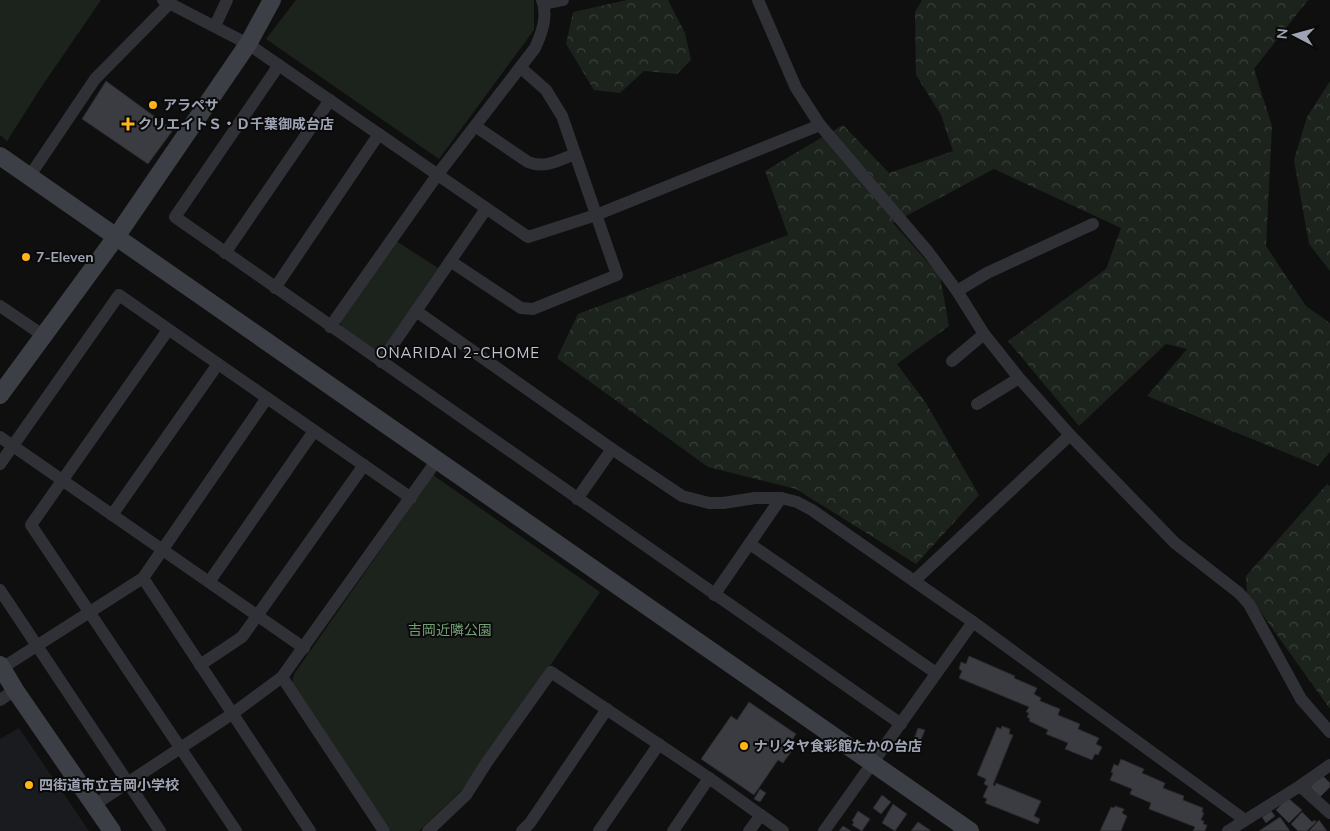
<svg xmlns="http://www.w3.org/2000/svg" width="1330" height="831" font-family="Mulish,'Noto Sans JP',sans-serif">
  <defs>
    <pattern id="forest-crowns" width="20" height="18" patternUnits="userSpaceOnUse" patternTransform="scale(1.25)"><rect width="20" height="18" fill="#1b231c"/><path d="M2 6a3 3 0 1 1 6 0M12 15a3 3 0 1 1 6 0" fill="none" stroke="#39403b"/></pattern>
  </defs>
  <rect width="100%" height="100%" fill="#0f0f10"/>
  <polygon fill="#1a1b1e" points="19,728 89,831 0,831 0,739"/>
  <g fill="url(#forest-crowns)">
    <polygon points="627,0 668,0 685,33 691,60 677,74 644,71 620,93 594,90 566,44 573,12"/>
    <polygon points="922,0 1308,0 1254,69 1272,126 1266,246 1306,306 1330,323 1330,452 1318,466 1147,396 1187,349 1166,344 1079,426 1008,341 1106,269 1121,228 994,169 893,223 940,276 949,326 897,364 926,403 979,495 916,564 796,489 708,467 557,358 578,314 788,235 765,171 843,125 889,173 953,151 941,115 916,75 915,12"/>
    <polygon points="1330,81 1330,271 1309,244 1294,160 1307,117"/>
    <polygon points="1327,484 1330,486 1330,709 1247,593 1246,576"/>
  </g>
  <g fill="#1b231c">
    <polygon points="0,0 101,0 40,89 7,141 0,135"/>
    <polygon points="296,0 534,0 534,30 439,159 266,39"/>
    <polygon points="396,241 438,268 384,349 374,350 342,328 340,321"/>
    <polygon points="433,475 600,592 552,663 461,791 419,831 391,831 292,684 294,674"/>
  </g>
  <g fill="#3b3c41" stroke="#29292d">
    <polygon points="106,81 173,130 148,164 82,119"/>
    <polygon points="969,656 1015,676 1014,678 1037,688 1034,694 1041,698 1040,701 1060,709 1058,715 1080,724 1078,729 1099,738 1096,744 1102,747 1098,755 1095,754 1092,760 1065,749 1068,743 1046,734 1048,730 1029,721 1030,719 1027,717 1029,713 1026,712 1029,707 959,678 962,671 959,669 961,662 966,664"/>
    <polygon points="749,702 796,734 791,742 796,745 783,763 778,760 754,795 701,759 731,716 737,720"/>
    <polygon points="1002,726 1010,729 1009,734 1013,735 993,785 995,786 996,783 1041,801 1034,816 1040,819 1038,824 985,803 987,799 983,797 988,786 984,784 986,779 977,775 997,727 1001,729"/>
    <polygon points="918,728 925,730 916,752 910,750"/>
    <polygon points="1121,759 1144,769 1142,773 1165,783 1163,788 1184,796 1183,800 1203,808 1202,812 1204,813 1201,820 1204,821 1203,824 1207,825 1205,831 1193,831 1195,827 1149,809 1151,803 1130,794 1132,789 1110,780 1113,773 1111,772 1114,764 1118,766"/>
    <polygon points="1322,775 1330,783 1330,787 1320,797 1310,787"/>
    <polygon points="760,789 766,793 760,802 754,799"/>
    <polygon points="882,795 891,802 881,814 873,808"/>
    <polygon points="1288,798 1302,810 1289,823 1276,810"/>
    <polygon points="893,804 907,814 895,831 882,823"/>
    <polygon points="1115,806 1124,809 1122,813 1127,816 1121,831 1100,831 1111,807 1114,808"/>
    <polygon points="858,811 870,819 862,831 852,825 854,822 852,821"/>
    <polygon points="1271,811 1275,816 1266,823 1262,817"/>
    <polygon points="1302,812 1312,822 1315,820 1316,822 1307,831 1298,831 1291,824"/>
    <polygon points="1280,817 1290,831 1259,831"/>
    <polygon points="1319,820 1327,831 1309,831"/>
    <polygon points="918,822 930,830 930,831 911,831"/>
    <polygon points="843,826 851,831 839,831"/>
  </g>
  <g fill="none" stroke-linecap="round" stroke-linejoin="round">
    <g stroke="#303136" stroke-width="12">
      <polyline points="163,0 248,44 528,237 596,215 820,125"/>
      <polyline points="758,0 796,88 820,125 929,253 957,291 984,334 1019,378 1070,435 1175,543 1239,593 1249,604 1301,699 1330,732"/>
      <polyline points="544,4 563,0"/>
      <polyline points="215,26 227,0"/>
      <polyline points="279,65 175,217 901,724"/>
      <path d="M475 126 528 162C545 169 559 160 575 154"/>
      <polyline points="29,177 95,79 170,3 171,0"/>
      <polyline points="225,253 330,100"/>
      <polyline points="450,261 521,308 533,309 617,275 562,116 546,90 521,68"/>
      <polyline points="275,288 379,134"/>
      <polyline points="957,291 987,273 1093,224"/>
      <polyline points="0,306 44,336"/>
      <polyline points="416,311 612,449 682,496 709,503 723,503 755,498 781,498 797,502 812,510 973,622 1245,820"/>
      <path d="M330 327 438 174 535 48C542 33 548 16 542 0"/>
      <polyline points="168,330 31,525 236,831"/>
      <polyline points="952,361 984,334"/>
      <polyline points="381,362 486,209"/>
      <polyline points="977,404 1019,378"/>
      <polyline points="0,437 304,648"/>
      <polyline points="0,464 119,295 411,498"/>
      <polyline points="577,499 612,449"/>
      <polyline points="112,515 218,364"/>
      <polyline points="750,544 936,673"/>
      <polyline points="143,578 310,831"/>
      <polyline points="914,581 1070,435"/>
      <polyline points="209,582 314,431"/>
      <polyline points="0,590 160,831"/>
      <polyline points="714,595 781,498"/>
      <polyline points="200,665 242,637 364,465"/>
      <polyline points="2,668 143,578 267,398"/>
      <polyline points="282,677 384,831"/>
      <polyline points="0,700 15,690"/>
      <polyline points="1300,786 1330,813"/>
      <polyline points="94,805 232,714 282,677 437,460"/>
      <polyline points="428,831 466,795 487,762 551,672 709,778 783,831"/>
      <polyline points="522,831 530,823 607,709"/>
      <polyline points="599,831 659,744"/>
      <polyline points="673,831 709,778"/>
      <polyline points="749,831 761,815"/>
      <polyline points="824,831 973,622"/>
      <polyline points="1228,831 1300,786 1330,765"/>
    </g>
    <g stroke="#3d3f46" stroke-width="18">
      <polyline points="0,156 970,831"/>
      <polyline points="0,395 116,237 248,44 272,0"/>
      <polyline points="0,665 15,690 112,831"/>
    </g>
  </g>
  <g fill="#ffb418" stroke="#0a0a0b" stroke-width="2">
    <circle cx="153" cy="105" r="5"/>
    <path d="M125.5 116.5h5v5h5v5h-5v5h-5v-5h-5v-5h5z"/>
    <circle cx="26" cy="257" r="5"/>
    <circle cx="744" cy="746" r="5"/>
    <circle cx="29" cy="785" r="5"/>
  </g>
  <g text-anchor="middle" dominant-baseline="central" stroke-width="4" stroke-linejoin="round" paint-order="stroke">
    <g font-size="14" font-weight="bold" fill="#9ea4b3" stroke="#0a0a0b" text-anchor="start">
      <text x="163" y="105">アラペサ</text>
      <text x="138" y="124">クリエイトＳ・Ｄ千葉御成台店</text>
      <text x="36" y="257">7-Eleven</text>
      <text x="754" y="746">ナリタヤ食彩館たかの台店</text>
      <text x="39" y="785">四街道市立吉岡小学校</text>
    </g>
    <g font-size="14" fill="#73a076" stroke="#0a0a0b">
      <text x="450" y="630">吉岡近隣公園</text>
    </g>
    <g font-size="15" letter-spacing="1" fill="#c0c4cf" stroke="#0a0a0b">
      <text x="458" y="352">ONARIDAI 2-CHOME</text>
    </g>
  </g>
  <g transform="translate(1295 35) rotate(276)" stroke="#0a0a0b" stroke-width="4" paint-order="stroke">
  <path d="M0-4L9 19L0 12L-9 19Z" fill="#9ea4b3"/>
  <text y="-8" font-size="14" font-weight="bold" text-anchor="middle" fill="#9ea4b3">N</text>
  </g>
</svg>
